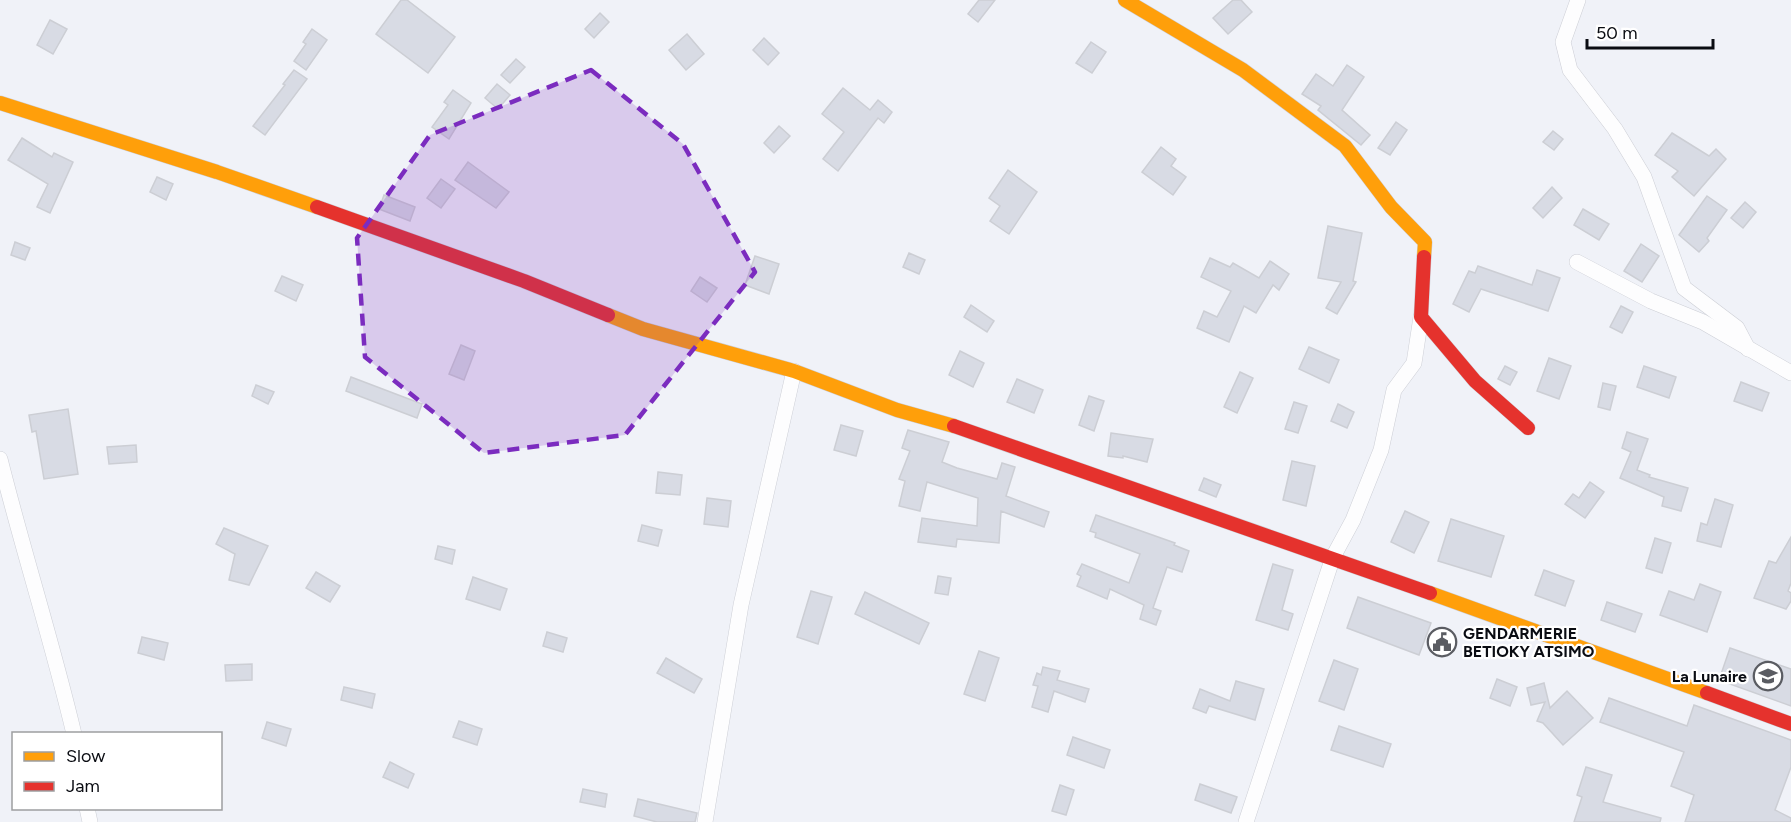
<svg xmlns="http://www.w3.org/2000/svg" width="1791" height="822" font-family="Figtree,sans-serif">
  <rect width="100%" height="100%" fill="#f0f2f8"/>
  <g fill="#d8dbe4" stroke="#ccced4" stroke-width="1.5">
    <polygon points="401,0 407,0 455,37 428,73 376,34"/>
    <polygon points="979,0 995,0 978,22 968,14"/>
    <polygon points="1233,0 1241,0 1252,12 1228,34 1213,18"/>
    <polygon points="600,13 609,22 594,38 585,29"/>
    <polygon points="50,20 67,29 53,54 37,45"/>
    <polygon points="312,29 327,40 306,70 294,61 306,44 303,42"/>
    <polygon points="687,34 704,54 686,70 669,50"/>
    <polygon points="764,38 779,53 768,65 753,50"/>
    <polygon points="1091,42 1106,52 1092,73 1076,63"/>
    <polygon points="516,59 525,67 510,83 501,75"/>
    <polygon points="1347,65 1364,77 1342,110 1370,135 1361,145 1318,110 1321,106 1302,94 1316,74 1333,86"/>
    <polygon points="294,70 307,79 265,135 253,126 285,85 283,84"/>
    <polygon points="497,84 510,95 498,109 485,98"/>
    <polygon points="843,88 870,110 878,100 892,112 884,123 878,118 838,171 823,159 844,132 822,114"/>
    <polygon points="453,90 471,103 449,139 432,127 448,105 444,102"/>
    <polygon points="1396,122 1407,130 1390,155 1378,148"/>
    <polygon points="779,126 790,136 774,153 764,143"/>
    <polygon points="1553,131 1563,139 1554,150 1543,142"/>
    <polygon points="1672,133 1709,156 1716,149 1726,159 1694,196 1672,177 1678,171 1655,155"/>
    <polygon points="22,138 52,157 54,153 73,162 50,213 37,207 48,184 8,160"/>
    <polygon points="1161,147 1176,159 1171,166 1186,177 1173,195 1142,172"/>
    <polygon points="468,162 509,192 496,208 455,180"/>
    <polygon points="1008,170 1037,192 1009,234 990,221 1000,206 989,198"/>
    <polygon points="157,177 173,184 166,200 150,192"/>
    <polygon points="441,179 455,189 441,208 427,198"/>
    <polygon points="1552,187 1562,198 1543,218 1533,208"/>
    <polygon points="384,195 415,207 410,221 379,209"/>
    <polygon points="1707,196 1727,210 1707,238 1709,241 1699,252 1679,235"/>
    <polygon points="1745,202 1756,212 1743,228 1731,218"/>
    <polygon points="1583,209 1609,224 1599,240 1574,225"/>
    <polygon points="1328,226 1362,233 1353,281 1356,282 1337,314 1326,308 1341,282 1318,278"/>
    <polygon points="15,242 30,248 25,260 11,255"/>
    <polygon points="1641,244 1659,256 1642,282 1624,271"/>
    <polygon points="909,253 925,260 919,274 903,267"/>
    <polygon points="755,256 779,264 769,294 745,285"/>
    <polygon points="1210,258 1230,267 1233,263 1259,278 1270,261 1289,274 1279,290 1273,285 1256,313 1244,306 1229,342 1197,328 1204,311 1217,317 1231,291 1201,277"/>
    <polygon points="1478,266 1532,285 1537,270 1560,278 1548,311 1481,289 1469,312 1453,304 1469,271 1475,273"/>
    <polygon points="282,276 303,285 296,301 275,291"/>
    <polygon points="700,277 717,288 707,302 691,291"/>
    <polygon points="971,305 994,321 987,332 964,317"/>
    <polygon points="1621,306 1633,312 1622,333 1610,327"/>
    <polygon points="461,345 475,351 464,380 449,374"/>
    <polygon points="1309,347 1339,360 1329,383 1299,369"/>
    <polygon points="960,351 984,363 973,387 949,375"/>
    <polygon points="1549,358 1571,366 1559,399 1537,391"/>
    <polygon points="1505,366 1517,372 1510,385 1498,379"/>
    <polygon points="1644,366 1676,377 1669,398 1637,387"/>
    <polygon points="1240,372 1253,378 1237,413 1224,407"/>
    <polygon points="351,377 422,404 417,418 346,391"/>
    <polygon points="1017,379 1043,390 1034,413 1007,402"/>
    <polygon points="1741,382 1769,393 1762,411 1734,401"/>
    <polygon points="1603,383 1616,386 1610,410 1598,407"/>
    <polygon points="256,385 274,392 268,404 252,396"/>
    <polygon points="1089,396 1104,401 1094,431 1079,425"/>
    <polygon points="1294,402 1307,406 1298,433 1285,429"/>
    <polygon points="1338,404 1354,412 1347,428 1331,421"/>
    <polygon points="68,409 78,474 44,479 36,431 32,432 29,415"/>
    <polygon points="841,425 863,431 856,456 834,450"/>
    <polygon points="908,430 949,442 942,462 957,468 997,479 1002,463 1015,467 1006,496 1049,512 1044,527 1001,511 999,543 957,539 956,547 918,542 922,518 977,526 978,498 927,482 920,511 899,506 905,481 899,479 910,451 902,448"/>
    <polygon points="1627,432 1648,439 1637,470 1650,475 1649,477 1688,488 1681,511 1662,506 1664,497 1620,478 1631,452 1622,448"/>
    <polygon points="1111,433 1153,439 1147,462 1123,456 1123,458 1108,456"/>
    <polygon points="136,445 137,462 109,464 107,447"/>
    <polygon points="1292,461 1315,466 1306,506 1283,500"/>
    <polygon points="658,472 682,475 680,495 656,493"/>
    <polygon points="1204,478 1221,485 1216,497 1199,490"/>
    <polygon points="1590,482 1604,492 1585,518 1565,504 1573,494 1579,498"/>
    <polygon points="707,498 731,501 728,527 704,524"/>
    <polygon points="1715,499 1733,505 1721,547 1697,541 1701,523 1707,525"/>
    <polygon points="1405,511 1429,522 1414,553 1391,542"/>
    <polygon points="1096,515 1175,543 1174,545 1189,551 1182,572 1167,567 1153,608 1161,611 1156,625 1140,619 1144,605 1110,589 1107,599 1077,586 1081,576 1077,574 1082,564 1129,583 1140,554 1095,537 1096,533 1090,531"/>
    <polygon points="1451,519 1504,536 1491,577 1438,561"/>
    <polygon points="642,525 662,530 658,546 638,541"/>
    <polygon points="224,528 268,546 249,585 229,580 235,554 216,544"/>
    <polygon points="1791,537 1791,583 1788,591 1791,593 1791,601 1786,609 1754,598 1769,561 1776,563"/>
    <polygon points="1655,538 1671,543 1662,573 1646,568"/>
    <polygon points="438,546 455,550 452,564 435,559"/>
    <polygon points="1273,564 1293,570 1282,610 1293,614 1288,630 1256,620"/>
    <polygon points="1544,570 1574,581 1565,606 1535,595"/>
    <polygon points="316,572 340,586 330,602 306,588"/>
    <polygon points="938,576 951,578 948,595 935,593"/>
    <polygon points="473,577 507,589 500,610 466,599"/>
    <polygon points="1700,584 1721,592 1707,632 1660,615 1669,591 1694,600"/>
    <polygon points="811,591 832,597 818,644 797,637"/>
    <polygon points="865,592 929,623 919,644 855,614"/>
    <polygon points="1358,597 1431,623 1419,655 1347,628"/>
    <polygon points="1607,602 1642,614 1635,632 1601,620"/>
    <polygon points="547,632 567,638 563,652 543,646"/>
    <polygon points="142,637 168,643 164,660 138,653"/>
    <polygon points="1730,648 1791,669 1791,706 1719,680"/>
    <polygon points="979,651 999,658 985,701 964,694"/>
    <polygon points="666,658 702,679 694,693 657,673"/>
    <polygon points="1334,660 1358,669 1344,710 1319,701"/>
    <polygon points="252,664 252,680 226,681 225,665"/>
    <polygon points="1043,667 1060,671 1057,680 1089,689 1085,702 1054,691 1048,712 1032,707 1038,686 1033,685 1037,673 1041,675"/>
    <polygon points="1497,679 1517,687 1510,706 1490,698"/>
    <polygon points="1236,681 1264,689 1255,720 1209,706 1206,713 1193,708 1200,689 1230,701"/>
    <polygon points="1544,683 1550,708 1567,691 1593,718 1563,745 1543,723 1537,721 1545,702 1531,705 1527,688"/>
    <polygon points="344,687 375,694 372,708 341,700"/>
    <polygon points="1609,698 1687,726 1694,705 1791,740 1791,767 1775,810 1791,818 1791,822 1685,822 1694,795 1671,786 1684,752 1600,722"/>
    <polygon points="459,721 482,729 477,745 453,737"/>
    <polygon points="267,722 291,729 286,746 262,738"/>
    <polygon points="1339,726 1391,744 1383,767 1331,750"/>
    <polygon points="1073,737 1110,750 1104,768 1067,755"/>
    <polygon points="390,762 414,774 408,788 383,777"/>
    <polygon points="1586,767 1612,775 1603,802 1661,818 1660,822 1574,822 1582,797 1577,795"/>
    <polygon points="1200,784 1237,797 1231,813 1195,800"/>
    <polygon points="1060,785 1074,790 1066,815 1052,811"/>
    <polygon points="583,789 607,794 605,807 580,802"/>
    <polygon points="638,799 697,813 695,822 657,822 634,816"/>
  </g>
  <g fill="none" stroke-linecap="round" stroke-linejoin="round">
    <g stroke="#cdcfd6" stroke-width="16">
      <g id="street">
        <polyline points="1578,0 1563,42 1570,70 1615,129 1644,177 1684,288 1737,328 1748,349"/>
        <polyline points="1577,262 1651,301 1703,322 1791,373"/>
        <path d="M0 459C23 551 52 641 74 734"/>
        <polyline points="87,808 90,822"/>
        <polyline points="705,822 741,605 794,371"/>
        <polyline points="1246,822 1333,557 1353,520 1381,450 1394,390 1414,363 1421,317"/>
      </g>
    </g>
    <g stroke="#cdcfd6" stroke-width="15">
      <g id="slow">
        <polyline points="1125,0 1243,70 1345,146 1391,207 1425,242 1424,257"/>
        <polyline points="0,103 217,172 317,207"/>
        <polyline points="608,315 643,329 794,371 897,410 954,426"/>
        <polyline points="1430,593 1707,693"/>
      </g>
    </g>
    <g stroke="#cdcfd6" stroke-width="15">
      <g id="jam">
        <polyline points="317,207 524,281 608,315"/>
        <polyline points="1424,257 1421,317 1475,381 1528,428"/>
        <polyline points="954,426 1430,593"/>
        <polyline points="1707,693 1791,724"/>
      </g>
    </g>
    <use href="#street" stroke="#fdfdfe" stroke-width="15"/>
    <use href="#slow" stroke="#ff9f0a" stroke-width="14"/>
    <use href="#jam" stroke="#e5322d" stroke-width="14"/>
  </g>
  <path fill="#7b2cbf" fill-opacity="0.2" stroke="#7b2cbf" stroke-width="4.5" stroke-dasharray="12 8" stroke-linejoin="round" d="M591 70 683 144 755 272 625 435 484 453 365 357 357 238 430 135Z"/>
  <defs>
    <g id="civic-ring" transform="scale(1.5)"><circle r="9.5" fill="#fff" stroke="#5a5c62" stroke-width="1.5"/><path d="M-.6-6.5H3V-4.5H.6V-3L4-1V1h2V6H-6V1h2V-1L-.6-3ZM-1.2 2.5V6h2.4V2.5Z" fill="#5a5c62"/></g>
    <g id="school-ring" transform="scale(1.5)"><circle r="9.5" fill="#fff" stroke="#5a5c62" stroke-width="1.5"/><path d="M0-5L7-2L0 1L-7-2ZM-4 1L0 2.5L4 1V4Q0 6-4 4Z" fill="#5a5c62"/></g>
  </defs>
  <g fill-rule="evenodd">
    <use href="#civic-ring" x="1442" y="642"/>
    <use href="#school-ring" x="1768" y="676"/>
  </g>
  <g text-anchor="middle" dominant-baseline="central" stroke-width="4.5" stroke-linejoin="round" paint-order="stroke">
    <g font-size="16" font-weight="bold" fill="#0a0c12" stroke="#fff" text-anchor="start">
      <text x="1463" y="633">GENDARMERIE<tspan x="1463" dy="18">BETIOKY ATSIMO</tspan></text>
      <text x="1747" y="676" text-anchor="end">La Lunaire</text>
    </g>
  </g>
  <rect x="12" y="732" width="210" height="78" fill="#ffffff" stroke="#9d9ea0" stroke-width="1.5"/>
  <rect x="24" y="752" width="30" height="9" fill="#ff9f0a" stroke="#9d9ea0" stroke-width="1.5"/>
  <text x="66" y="762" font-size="18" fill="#0a0c12">Slow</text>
  <rect x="24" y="782" width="30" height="9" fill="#e5322d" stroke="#9d9ea0" stroke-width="1.5"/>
  <text x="66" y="792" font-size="18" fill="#0a0c12">Jam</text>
  <path d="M1587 39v9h126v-9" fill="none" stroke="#0a0c12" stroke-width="3"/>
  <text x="1596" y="39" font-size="18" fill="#0a0c12" stroke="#ffffff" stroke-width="4.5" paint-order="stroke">50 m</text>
</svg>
